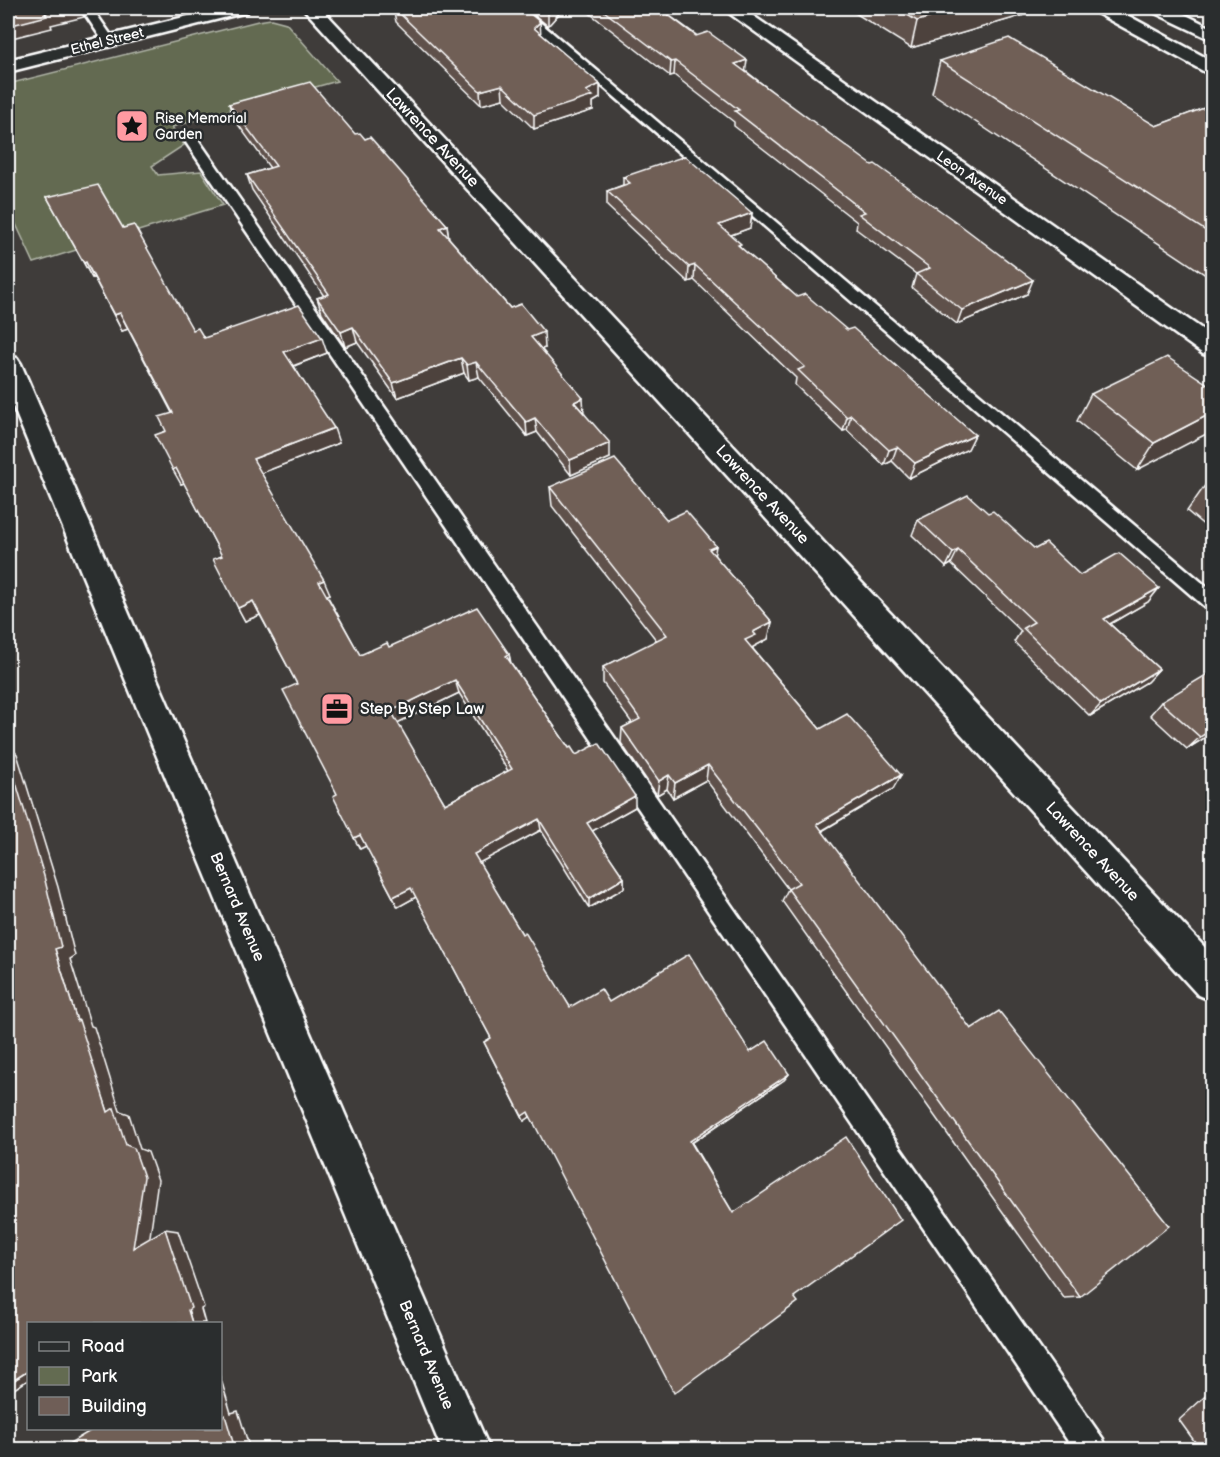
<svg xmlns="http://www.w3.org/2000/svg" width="1220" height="1457" font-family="'Balsamiq Sans',sans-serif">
  <rect width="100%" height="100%" fill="#3f3c3a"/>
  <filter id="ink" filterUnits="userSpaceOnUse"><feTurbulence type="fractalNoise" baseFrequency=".0167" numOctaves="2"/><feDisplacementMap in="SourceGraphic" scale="12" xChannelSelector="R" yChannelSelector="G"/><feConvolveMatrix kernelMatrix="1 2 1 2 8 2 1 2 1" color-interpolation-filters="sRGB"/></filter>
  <g filter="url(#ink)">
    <polygon fill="#636b51" stroke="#b1b5a8" stroke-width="1.5" points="271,19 286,23 337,81 172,127 184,145 152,166 158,175 201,171 223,205 34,263 8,207 8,84 258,21"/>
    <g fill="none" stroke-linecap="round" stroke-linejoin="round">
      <g stroke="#fff" stroke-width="5">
        <g id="service">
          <polygon points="81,8 92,8 115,41 113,44 105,44"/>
          <polygon points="512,8 523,8 1212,591 1212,609 1205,607"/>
          <polygon points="192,137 197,138 1103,1439 1107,1450 1074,1450 185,141"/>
        </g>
      </g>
      <g stroke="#fff" stroke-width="5">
        <g id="minor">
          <polygon points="303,8 321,8 1212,955 1212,1001 1198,995"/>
          <polygon points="722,8 742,8 1212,336 1212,356 1203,354"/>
        </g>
      </g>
      <g stroke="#fff" stroke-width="5">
        <g id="tertiary">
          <polygon points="221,8 250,8 247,12 8,72 8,60"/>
          <polygon points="8,356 17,358 21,364 490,1450 442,1450 8,394"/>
        </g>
      </g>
      <g stroke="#fff" stroke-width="5">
        <g id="trunk">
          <polygon points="1092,8 1114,8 1212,61 1212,74 1205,72 1095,12"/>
          <polygon points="1150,8 1172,8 1212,28 1212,40 1153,12"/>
        </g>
      </g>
      <use href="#service" fill="#2a2d2e" fill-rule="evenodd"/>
      <use href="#minor" fill="#2a2d2e" fill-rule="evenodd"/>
      <use href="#tertiary" fill="#2a2d2e" fill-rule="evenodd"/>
      <use href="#trunk" fill="#2a2d2e" fill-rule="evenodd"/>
    </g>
    <g fill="#5f514b" stroke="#fff" stroke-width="1.5" fill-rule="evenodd">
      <polygon points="390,8 523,8 540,22 540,34 600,84 600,98 593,102 593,110 534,129 503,99 481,105 396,22 394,12"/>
      <polygon points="526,8 564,8 548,26"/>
      <polygon points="583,8 659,8 746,71 1027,294 957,324 912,288 916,274 856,229 857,222 734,126 734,122 674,75 670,76"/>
      <polygon points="847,8 1042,8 1041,10 911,48"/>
      <polygon points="940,61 1156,126 1212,105 1212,279 932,93"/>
      <polygon points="229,104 355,134 365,139 447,225 449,238 545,348 541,349 584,413 610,458 571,475 537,432 527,436 479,377 469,380 464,373 397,398 357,342 345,347 322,313 317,298 324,296 252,190 247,175 270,168 234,119"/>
      <polygon points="623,177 752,213 750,228 731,235 741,248 797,297 847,330 975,435 968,449 909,478 892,461 884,465 847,430 843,431 795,385 796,378 694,280 688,282 607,206 607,191 623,185"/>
      <path d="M47 197 123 228 193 330 204 338 327 353 294 366 339 443 261 473 330 594 327 595 360 655 389 647 509 654 511 663 569 748 635 807 592 831 624 878V888L589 908 541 830 479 863 522 934 570 1007 609 1002 750 1052 789 1074 784 1080 692 1143 733 1213 794 1297 530 1117 524 1121 484 1042 491 1038 416 897 398 907 366 846 360 849 337 794 297 684 260 615 245 621 238 608 222 556 184 483 181 484 166 431 172 413 128 329 122 331 94 278H92ZM459 693 508 771 445 804 397 723Z"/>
      <polygon points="1212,387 1137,470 1077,421 1091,394"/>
      <polygon points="1212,479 1212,532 1187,511 1206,484"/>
      <polygon points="550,487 667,520 715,556 772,622 768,639 753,647 753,649 820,729 893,789 822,831 1080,1297 1064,1298 782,901 788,889 706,780 673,798 667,789 657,795 621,743 622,728 632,723 603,683 603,667 657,641 552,506"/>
      <polygon points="988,513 1035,549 1080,575 1159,588 1148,602 1110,624 1159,669 1147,682 1090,716 1014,642 1021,631 951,564 946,567 912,535 918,520"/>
      <polygon points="1161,702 1212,733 1187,749 1150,715"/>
      <polygon points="1212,1390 1212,1449 1200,1449 1179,1420"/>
    </g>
    <g fill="#4e423d" stroke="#fff" stroke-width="1.5">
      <polygon points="67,8 80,8 84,17 51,25 52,28 8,39 8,26 45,13"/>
      <polygon points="96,8 122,8 98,13"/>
      <polygon points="552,8 564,8 548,26 548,13"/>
      <polygon points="964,8 1042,8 1041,10 911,48 917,21"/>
      <polygon points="540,22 541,36 534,28"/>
      <polygon points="747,60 745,74 735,64"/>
      <polygon points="675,61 674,75 670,76 671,62"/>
      <polygon points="600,84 600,98 593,102 593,110 534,129 534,115"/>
      <polygon points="502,85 503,99 481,105 480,91"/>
      <polygon points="752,213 750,228 717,240 719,225"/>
      <polygon points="447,225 449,241 440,228"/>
      <polygon points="86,262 94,278 92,278 84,263"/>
      <polygon points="695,265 694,280 688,282 689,267"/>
      <polygon points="1033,280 1027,294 957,324 962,310"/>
      <polygon points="120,313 128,329 122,331 114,315"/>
      <polygon points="353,327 357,342 345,347 341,332"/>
      <polygon points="544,332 545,348 532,352 531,337"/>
      <polygon points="322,338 327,353 290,367 284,352"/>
      <polygon points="461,358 464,373 397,398 393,383"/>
      <polygon points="476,362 479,377 469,380 467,365"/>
      <polygon points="583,398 584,413 574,402"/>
      <polygon points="1212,413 1212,431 1137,470 1154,443"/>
      <polygon points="851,415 847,430 843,431 847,417"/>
      <polygon points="535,418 537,432 527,436 526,422"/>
      <polygon points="334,428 339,443 259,474 253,459"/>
      <polygon points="975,435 968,449 909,478 915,463"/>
      <polygon points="610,443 610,458 571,475 570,460"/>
      <polygon points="897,447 892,461 884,465 889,450"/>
      <polygon points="176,468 184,483 181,484 173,470"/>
      <polygon points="716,546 713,564 709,549"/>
      <polygon points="958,550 951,564 946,567 953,553"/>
      <polygon points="324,580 330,594 325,596 319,582"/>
      <polygon points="1159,588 1148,602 1094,633 1104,619"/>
      <polygon points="253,601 260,615 245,621 238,608"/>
      <polygon points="772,622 768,639 753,647 752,652 745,640 753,632"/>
      <polygon points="509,654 511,667 506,656"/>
      <polygon points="1159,669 1147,682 1090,716 1101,704"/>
      <polygon points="455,680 459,693 395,724 391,711"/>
      <polygon points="1212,729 1212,733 1187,749 1200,737"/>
      <polygon points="8,734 13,750 17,754 58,887 75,956 70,959 91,1026 94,1027 120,1111 129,1114 140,1149 148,1152 158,1180 148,1250 133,1248 126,1145 108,1112 77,1021 55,949 8,756"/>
      <polygon points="708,765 706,780 673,798 675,783"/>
      <polygon points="669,775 667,789 657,795 659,781"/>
      <polygon points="901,775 893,789 811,837 817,824"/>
      <polygon points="635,796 635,807 587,834 587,823"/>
      <polygon points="539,819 541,830 477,864 474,854"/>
      <polygon points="360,835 366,846 360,849 354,838"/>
      <polygon points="624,878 624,888 589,908 589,899"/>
      <polygon points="411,888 416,897 398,907 393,897"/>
      <polygon points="789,1074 784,1080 688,1145 690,1141"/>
      <polygon points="528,1112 530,1117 524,1121 522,1116"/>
      <polygon points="165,1229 178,1231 204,1307 201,1309 205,1323 192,1323"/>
      <polygon points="28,1371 28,1380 8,1393 8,1384"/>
      <polygon points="220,1376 231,1413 238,1411 250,1449 235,1449 220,1419"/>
    </g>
    <g fill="#6f5e57" stroke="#fff" stroke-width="1.5" fill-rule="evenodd">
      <polygon points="8,8 67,8 45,13 47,16 8,26"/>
      <polygon points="394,8 523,8 540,22 534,28 600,84 586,91 593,96 534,115 502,85 480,91"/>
      <polygon points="541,8 552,8 548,13"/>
      <polygon points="600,8 659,8 696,36 708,32 747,60 735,64 872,165 875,164 959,224 1033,280 962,310 916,274 930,268 859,214 865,212 735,111 739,110 675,61 671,62"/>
      <polygon points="896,8 964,8 917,21"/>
      <polygon points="1009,38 1156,126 1212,105 1212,235 940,61"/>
      <polygon points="310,82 355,134 360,133 365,139 370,137 447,225 440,228 510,308 521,304 544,332 531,337 583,398 574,402 610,443 570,460 535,418 526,422 476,362 467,365 461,358 393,383 353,327 341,332 317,298 329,294 247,175 276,166 229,104"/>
      <polygon points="685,156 752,213 719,225 741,244 738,245 797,297 805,294 847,330 853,328 975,435 915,463 897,447 889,450 851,415 847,417 798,370 805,367 695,265 689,267 607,191 630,183 623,177"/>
      <path d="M98 185 123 228 134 225 193 330 198 328 204 338 299 305 322 338 284 352 334 428 253 459 324 580 319 582 360 655 387 643 389 647 477 607 509 654 506 656 569 748 571 747 576 755 599 743 635 796 587 823 624 878 589 899 539 819 474 854 522 934 525 932 570 1007 601 989 609 1002 689 954 750 1052 767 1041 789 1074 690 1141 733 1213 846 1137 901 1220 794 1297 798 1302 674 1393 528 1112 522 1116 484 1042 491 1038 411 888 393 897 360 835 354 838 333 796 337 794 283 690 297 684 253 601 238 608 213 559 222 556 176 468 173 470 155 435 166 431 159 417 173 413 120 313 114 315 86 262 84 263 47 197ZM455 680 512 769 445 804 391 711Z"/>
      <polygon points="1167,357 1212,387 1212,413 1154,443 1091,394"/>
      <polygon points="615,459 667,520 686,511 716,546 709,549 772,622 753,632 756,635 745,640 820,729 847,714 901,775 817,824 971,1029 999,1011 1169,1226 1080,1297 788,889 799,883 708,765 675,783 669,775 659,781 622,728 640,719 603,667 667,635 550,487"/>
      <polygon points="1212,479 1212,488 1206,484"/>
      <polygon points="968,495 988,513 993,511 1035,549 1046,543 1080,575 1119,553 1159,588 1104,619 1159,669 1101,704 1023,628 1034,622 958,550 953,553 918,520"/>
      <polygon points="1211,672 1212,674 1212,729 1200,737 1161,702"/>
      <polygon points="8,756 44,876 61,947 55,949 77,1021 79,1020 108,1112 114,1108 126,1145 134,1148 144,1177 133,1248 165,1229 191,1308 188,1310 192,1323 28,1323 28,1371 8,1384"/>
      <polygon points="225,1415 235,1449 60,1449 95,1428 220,1428 220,1418"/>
    </g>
  </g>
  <defs>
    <g id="sight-square" transform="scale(1.725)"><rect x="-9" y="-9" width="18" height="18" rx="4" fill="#ff9aa2" stroke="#2a2d2e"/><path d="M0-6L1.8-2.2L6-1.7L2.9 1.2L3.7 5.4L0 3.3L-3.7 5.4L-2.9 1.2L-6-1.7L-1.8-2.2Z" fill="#111"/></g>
    <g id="office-square" transform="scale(1.725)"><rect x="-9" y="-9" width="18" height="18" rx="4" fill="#ff9aa2" stroke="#2a2d2e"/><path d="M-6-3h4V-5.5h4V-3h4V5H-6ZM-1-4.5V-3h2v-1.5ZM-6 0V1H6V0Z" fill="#111"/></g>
  </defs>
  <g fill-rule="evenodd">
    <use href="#sight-square" x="132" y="126"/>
    <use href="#office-square" x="337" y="709"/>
  </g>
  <g text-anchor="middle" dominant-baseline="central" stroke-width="5" stroke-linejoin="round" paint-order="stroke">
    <g font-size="14" fill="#fff" stroke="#2a2d2e">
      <text transform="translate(107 41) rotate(-14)">Ethel Street</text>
      <text transform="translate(972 178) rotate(35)">Leon Avenue</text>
    </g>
    <g font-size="14" fill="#fff" stroke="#2a2d2e" text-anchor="start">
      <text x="155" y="118">Rise Memorial<tspan x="155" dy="16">Garden</tspan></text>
    </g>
    <g font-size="16" fill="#fff" stroke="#2a2d2e">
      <text transform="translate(432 138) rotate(47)">Lawrence Avenue</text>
      <text transform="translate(762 495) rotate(47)">Lawrence Avenue</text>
      <text transform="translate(1092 852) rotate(47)">Lawrence Avenue</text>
      <text transform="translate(237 907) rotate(67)">Bernard Avenue</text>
      <text transform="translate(426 1355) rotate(67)">Bernard Avenue</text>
    </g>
    <g font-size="16" fill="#fff" stroke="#2a2d2e" text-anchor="start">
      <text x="360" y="709">Step By Step Law</text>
    </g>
  </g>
  <rect width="1220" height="1457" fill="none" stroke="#2a2d2e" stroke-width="30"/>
  <rect x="15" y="15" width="1190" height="1427" fill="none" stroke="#fff" stroke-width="2" filter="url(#ink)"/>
  <rect x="27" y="1322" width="195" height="108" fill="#2a2d2e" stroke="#7f8182" stroke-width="1.5"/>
  <rect x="39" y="1342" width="30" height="9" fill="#2a2d2e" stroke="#7f8182" stroke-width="1.5"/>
  <text x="81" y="1352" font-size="18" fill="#ffffff">Road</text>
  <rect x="39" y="1367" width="30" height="18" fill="#636b51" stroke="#7f8182" stroke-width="1.5"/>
  <text x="81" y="1382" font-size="18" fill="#ffffff">Park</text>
  <rect x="39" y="1397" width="30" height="18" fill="#6f5e57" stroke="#7f8182" stroke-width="1.5"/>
  <text x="81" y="1412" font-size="18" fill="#ffffff">Building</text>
</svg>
